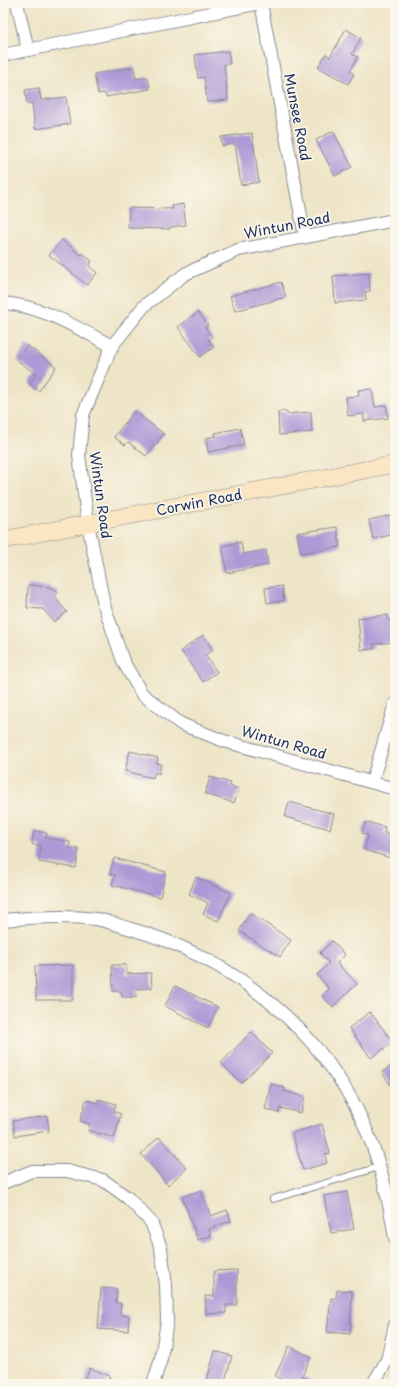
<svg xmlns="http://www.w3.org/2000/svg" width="398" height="1387" font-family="'Playpen Sans',sans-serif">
  <rect width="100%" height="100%" fill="#fbf7ec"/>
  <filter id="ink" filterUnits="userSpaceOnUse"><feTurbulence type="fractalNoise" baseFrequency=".025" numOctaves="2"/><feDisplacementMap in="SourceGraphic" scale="8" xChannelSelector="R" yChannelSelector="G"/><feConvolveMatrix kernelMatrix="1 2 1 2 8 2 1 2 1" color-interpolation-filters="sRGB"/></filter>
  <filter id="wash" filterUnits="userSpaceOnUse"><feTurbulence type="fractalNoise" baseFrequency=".012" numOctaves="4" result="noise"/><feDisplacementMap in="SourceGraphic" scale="16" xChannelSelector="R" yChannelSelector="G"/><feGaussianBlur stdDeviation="0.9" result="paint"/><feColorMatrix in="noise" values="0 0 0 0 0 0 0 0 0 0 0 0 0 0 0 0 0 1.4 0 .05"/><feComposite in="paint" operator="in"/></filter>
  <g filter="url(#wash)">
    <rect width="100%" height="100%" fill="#eee4c6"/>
    <g id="blocks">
      <g fill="#ae98d6">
        <polygon points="346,29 361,38 352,54 358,57 350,71 354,74 348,84 318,67 326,54 330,57"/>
        <polygon points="228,51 230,64 224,64 228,100 207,102 204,77 198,78 195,55"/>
        <polygon points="134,67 136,79 148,77 150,89 106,97 105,93 98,94 94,74"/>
        <polygon points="39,88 41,100 66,97 70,124 35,129 32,103 27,104 25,90"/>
        <polygon points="333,131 352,167 335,176 316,140"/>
        <polygon points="252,133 259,182 241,185 235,144 222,146 221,137"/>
        <polygon points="183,204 186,225 170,227 170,229 128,228 129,208 173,209 172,206"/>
        <polygon points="62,240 81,255 82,253 92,261 89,266 97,273 87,285 49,255"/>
        <polygon points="369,273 370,291 365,292 366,300 335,303 333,276"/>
        <polygon points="281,282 286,297 235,311 230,296"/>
        <polygon points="198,312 208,325 205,327 212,337 208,340 214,347 200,357 178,327"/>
        <polygon points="27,345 56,367 39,391 29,384 36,374 17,360"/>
        <polygon points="372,389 375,407 386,405 388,418 364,421 364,414 348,416 346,397 359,396 358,390"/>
        <polygon points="134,411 164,434 146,456 128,442 125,445 114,437"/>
        <polygon points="286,411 287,414 311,412 312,432 279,435 278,412"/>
        <polygon points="240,428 244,445 208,452 206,438 216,436 215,433"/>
        <polygon points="395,514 395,534 373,539 369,520"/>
        <polygon points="337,527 340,547 301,553 297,533"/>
        <polygon points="241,542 243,554 266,550 268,565 227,573 222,546"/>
        <polygon points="28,585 49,587 58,591 55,598 67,612 54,622 43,609 27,608"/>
        <polygon points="282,586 284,601 267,603 265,588"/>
        <polygon points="388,615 388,620 395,619 395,642 373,644 374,649 361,650 358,618"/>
        <polygon points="203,635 213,650 205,655 217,672 203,682 181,651"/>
        <polygon points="130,751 158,758 157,763 161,764 159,774 155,772 153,778 125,771"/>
        <polygon points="210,777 231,783 230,786 239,789 234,803 205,794"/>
        <polygon points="289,802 334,814 330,829 285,817"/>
        <polygon points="366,822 385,827 384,833 395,836 395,845 391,858 364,850 368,835 362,833"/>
        <polygon points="34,831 47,833 46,838 70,842 69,848 79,849 76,868 39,862 41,846 32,844"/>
        <polygon points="114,858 166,872 160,897 112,885 115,875 110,874"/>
        <polygon points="196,877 231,893 218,921 203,914 208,903 189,894"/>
        <polygon points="250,913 291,940 280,957 239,931"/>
        <polygon points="332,941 345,955 337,963 357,984 333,1007 322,996 329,989 317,975 329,963 320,953"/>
        <polygon points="73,965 73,1000 36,1000 35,966"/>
        <polygon points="112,965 126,965 126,974 151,973 152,988 136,989 136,997 122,997 121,991 113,991"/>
        <polygon points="175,986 218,1007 208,1028 165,1006"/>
        <polygon points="370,1012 393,1042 371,1058 349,1028"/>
        <polygon points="251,1032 272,1053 241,1083 221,1063"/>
        <polygon points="395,1063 395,1092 382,1072"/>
        <polygon points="271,1084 285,1088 284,1091 305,1097 301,1113 280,1108 279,1113 265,1109"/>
        <polygon points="98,1099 116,1104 114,1112 121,1114 114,1138 88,1130 90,1124 80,1121 86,1100 97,1103"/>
        <polygon points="47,1116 49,1131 15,1136 13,1121"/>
        <polygon points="322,1124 330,1153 325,1154 327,1163 303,1170 292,1133"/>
        <polygon points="159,1137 187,1168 168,1185 141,1154"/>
        <polygon points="201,1190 211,1216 227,1210 231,1221 209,1229 211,1236 198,1240 182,1197"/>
        <polygon points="347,1192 354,1229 331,1233 324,1196"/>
        <polygon points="237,1270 237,1305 226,1305 226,1313 206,1314 205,1296 214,1296 214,1271"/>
        <polygon points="101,1288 117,1289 116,1303 121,1303 120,1315 129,1316 128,1331 98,1329"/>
        <polygon points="337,1290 352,1291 350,1334 327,1332 331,1298 336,1298"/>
        <polygon points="289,1346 311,1357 302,1376 318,1384 290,1384 275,1376"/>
        <polygon points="215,1351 232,1356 224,1384 206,1384"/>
        <polygon points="90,1368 110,1376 107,1384 83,1384"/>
      </g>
    </g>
  </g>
  <g filter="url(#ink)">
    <use href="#blocks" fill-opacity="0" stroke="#848a92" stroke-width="1"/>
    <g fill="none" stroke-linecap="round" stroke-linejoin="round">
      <g stroke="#848a92" stroke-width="8">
        <polyline id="service" points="273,1199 379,1167"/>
      </g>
      <g stroke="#848a92" stroke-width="14">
        <g id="minor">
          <polyline points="17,3 28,50"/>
          <polyline points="261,3 305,237"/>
          <polyline points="3,55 260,3"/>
          <polyline points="395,220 238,250 185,274 144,306 112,346 83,415 79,455 88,524 104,605 123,661 142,694 181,724 224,741 395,789"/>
          <path d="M3 303C43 306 77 328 112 346"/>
          <polyline points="372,782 395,704"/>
          <path d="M3 920C34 917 66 915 96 919 107 921 118 925 128 928 228 956 318 1025 362 1120 379 1157 389 1198 395 1238"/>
          <polyline points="3,1183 32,1171 67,1171 103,1180 128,1198 151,1222 161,1248 166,1285 167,1321 161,1359 153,1384"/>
          <polyline points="373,1384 387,1360 395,1325"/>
        </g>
      </g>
      <g stroke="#848a92" stroke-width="18">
        <polyline id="secondary" points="3,540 395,464"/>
      </g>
      <use href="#service" stroke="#fff" stroke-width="6"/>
      <use href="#minor" stroke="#fff" stroke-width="12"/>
      <use href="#secondary" stroke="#fbe6c4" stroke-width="17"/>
    </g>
  </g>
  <g text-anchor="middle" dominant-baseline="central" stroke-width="3.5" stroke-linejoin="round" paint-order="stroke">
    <g font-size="14" fill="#1b2f5e" stroke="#fbf7ec">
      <text transform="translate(298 117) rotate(79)">Munsee Road</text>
      <text transform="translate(287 225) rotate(-11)">Wintun Road</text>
      <text transform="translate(101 495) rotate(82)">Wintun Road</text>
      <text transform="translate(199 502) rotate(-11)">Corwin Road</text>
      <text transform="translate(284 742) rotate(16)">Wintun Road</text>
    </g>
  </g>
  <rect width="398" height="1387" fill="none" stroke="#fbf7ec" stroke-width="16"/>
</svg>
